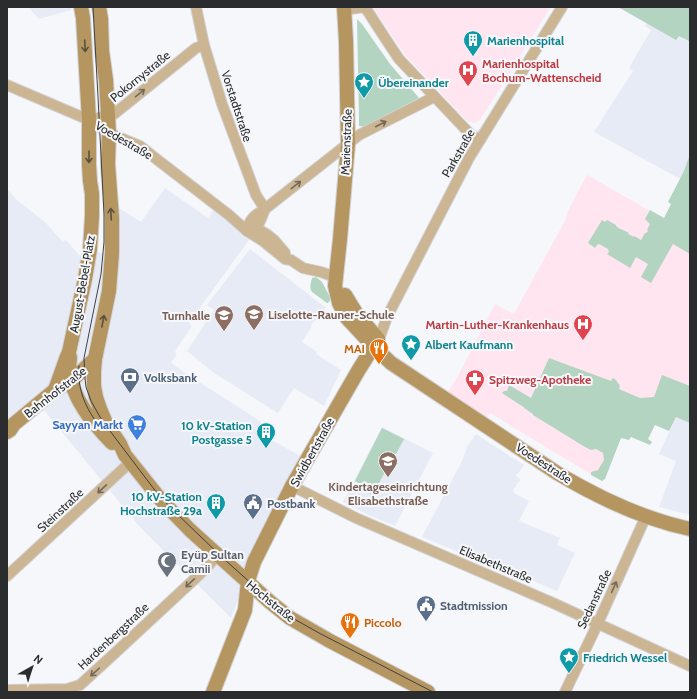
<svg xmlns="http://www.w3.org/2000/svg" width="697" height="699" font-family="Cabin,sans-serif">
  <rect width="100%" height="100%" fill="#f6f7fa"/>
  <g fill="#e7ebf5">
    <polygon points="28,7 71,7 71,10 39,19"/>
    <polygon points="647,23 676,40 679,35 688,41 690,38 690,168 684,181 594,132 633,71 629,68 651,30 645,26"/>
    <polygon points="165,188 208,218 214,209 251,237 189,323 192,326 175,351 176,352 175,354 177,355 171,362 185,373 260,421 270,439 302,457 244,574 238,600 231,618 140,527 34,398 7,419 7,189 17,200 45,222 63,242 66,240 80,256 85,251 117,254 117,207 141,222"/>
    <polygon points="250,249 326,308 311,325 312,326 302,342 317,352 316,354 341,370 324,406 294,388 278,413 214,373 187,351 214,310 207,305"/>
    <polygon points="676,417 690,423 690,515 659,507 676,461 659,454"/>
    <polygon points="382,427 433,453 395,526 369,515 343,502"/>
    <polygon points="476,434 524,465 520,471 516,475 521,480 519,482 518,482 513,490 514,493 529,501 519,521 560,538 557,545 575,553 557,591 492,563 490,565 422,537 462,461 467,447"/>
  </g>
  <g fill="#fee5f0">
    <polygon points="373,7 551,7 480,120 474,123 467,121 405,55 392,36"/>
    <polygon points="587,175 664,219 690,245 690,423 676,417 669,431 640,417 629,440 618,436 599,479 490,413 486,418 447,393 458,376 495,304 514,314 566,219 568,211"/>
  </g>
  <g fill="#b3d4c1">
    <polygon points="618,7 690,7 690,38 689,41 679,36 676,40"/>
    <polygon points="357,19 362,24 390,64 419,98 366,127 359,126 359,120"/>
    <polygon points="690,154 690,254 673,244 651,283 641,277 648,264 636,257 630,268 607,254 609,252 608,249 599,244 597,245 595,248 588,243 602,220 605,222 607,220 616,225 616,226 620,229 621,229 629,233 628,234 634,237 634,236 641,240 645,233 646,233 648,231 647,230 650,224 645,219 650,210 664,218 671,204 668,202 684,171"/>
    <path d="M316 277 322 282 331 299 328 303H327L312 292C309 287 311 283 312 278Z"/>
    <polygon points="549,358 611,381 613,378 616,380 620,386 619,389 640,398 654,397 662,375 690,386 690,423 676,417 669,431 655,425 648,439 652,442 650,445 631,437 629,440 621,438 605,479 602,481 591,475 591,472 598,470 604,460 603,453 596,449 591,450 585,447 533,415 533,414 524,408 525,408 502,393 504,391 507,391 509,385 531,398"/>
    <polygon points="382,428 404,439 396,454 394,454 373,495 367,492 368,488 355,481"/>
  </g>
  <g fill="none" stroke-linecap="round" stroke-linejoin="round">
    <g stroke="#d1d2d5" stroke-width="12">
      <g id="street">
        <polyline points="196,7 204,45 222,104 256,195 265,209"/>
        <polyline points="365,7 385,38 399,59 470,134 480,140"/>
        <polyline points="344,10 364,7"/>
        <polyline points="7,85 89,120 109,133 140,146 159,161 229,215 247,231 263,241 285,259 291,260 303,268 321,272 335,277"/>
        <polyline points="89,120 114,114 196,48 204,45"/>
        <path d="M265 209 261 219 257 228 247 231C249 219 255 215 265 209L359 135 434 97"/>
        <polyline points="251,225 268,235 274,240 285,253"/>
        <polyline points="378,339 381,334 387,317 469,158 562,7"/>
        <polyline points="292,486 356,518 553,603 690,666"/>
        <polyline points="7,576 124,468 131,463"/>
        <polyline points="7,690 67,689 80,685 115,653 200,574 209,565 217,555"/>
        <polyline points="565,692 598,623 646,516"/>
      </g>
    </g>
    <g stroke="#d1d2d5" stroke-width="16">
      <g id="secondary">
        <polyline points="99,7 101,19 102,51 106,80 109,133 108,164 112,218 112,253 109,291 95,359 94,371 94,386 96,397 100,409 106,423 120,444 125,455 161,500 190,530 270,602 290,618 330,641 428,692"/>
        <path d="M344 7 346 41 348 144 340 239 335 286 339 303 347 318 373 346 391 363 557 473C599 498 643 519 690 529"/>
        <polyline points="345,295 356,313 378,339"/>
        <path d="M70 357C70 361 69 365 69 369 72 399 92 422 112 443"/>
        <polyline points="55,390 66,359 69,352 85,279 90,249 92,216 92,194 90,181 89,165 89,120 83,18 81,7"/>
        <polyline points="7,432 10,430 14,424 55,390 72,380 95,359"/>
        <polyline points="213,692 245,610 248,581 254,562 292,486 308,458 358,371 378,339"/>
      </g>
    </g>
    <use href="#street" stroke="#cbb593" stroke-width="10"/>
    <use href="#secondary" stroke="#b59560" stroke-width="14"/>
    <g stroke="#404143" stroke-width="1">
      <polyline points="93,7 98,97 104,214 104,242 101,274 84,358 85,378 86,387 91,401 100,417 113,435 157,493 175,512 225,560 271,601 296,620 319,633 433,692"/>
      <path d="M79 366C77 390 86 409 100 427"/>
    </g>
  </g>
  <defs><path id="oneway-shaft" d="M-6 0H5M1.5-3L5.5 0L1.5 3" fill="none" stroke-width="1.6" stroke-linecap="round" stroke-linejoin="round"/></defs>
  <g stroke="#5b513f">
    <use href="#oneway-shaft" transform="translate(85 46) rotate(87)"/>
    <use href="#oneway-shaft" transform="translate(89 157) rotate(90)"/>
    <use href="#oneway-shaft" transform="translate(111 214) rotate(-93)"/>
    <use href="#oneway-shaft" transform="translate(103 321) rotate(-79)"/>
  </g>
  <g stroke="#736a5b">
    <use href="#oneway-shaft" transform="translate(140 93) rotate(-39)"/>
    <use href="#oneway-shaft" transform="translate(381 124) rotate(-27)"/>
    <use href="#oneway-shaft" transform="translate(296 185) rotate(-38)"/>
    <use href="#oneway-shaft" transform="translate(102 489) rotate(137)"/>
    <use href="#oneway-shaft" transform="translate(190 583) rotate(137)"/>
    <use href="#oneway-shaft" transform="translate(614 587) rotate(-66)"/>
    <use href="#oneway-shaft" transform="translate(95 672) rotate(138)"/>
  </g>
  <defs>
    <g id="building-pin" transform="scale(1)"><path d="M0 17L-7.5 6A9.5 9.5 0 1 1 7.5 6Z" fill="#0f9aa8" stroke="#f6f7fa"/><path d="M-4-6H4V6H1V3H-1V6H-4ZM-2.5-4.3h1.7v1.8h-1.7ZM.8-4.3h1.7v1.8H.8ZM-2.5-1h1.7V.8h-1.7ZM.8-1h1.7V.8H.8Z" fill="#fff"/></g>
    <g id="hospital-pin" transform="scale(1)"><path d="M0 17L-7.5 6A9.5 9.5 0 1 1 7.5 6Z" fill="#e0444e" stroke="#f6f7fa"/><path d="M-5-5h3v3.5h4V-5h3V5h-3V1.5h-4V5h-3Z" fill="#fff"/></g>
    <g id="sight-pin" transform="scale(1)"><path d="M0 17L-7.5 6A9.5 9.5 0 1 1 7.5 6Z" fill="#0f9aa8" stroke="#f6f7fa"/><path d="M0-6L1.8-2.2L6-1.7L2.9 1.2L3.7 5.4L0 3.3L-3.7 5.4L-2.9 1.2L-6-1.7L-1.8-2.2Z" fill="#fff"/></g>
    <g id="school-pin" transform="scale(1)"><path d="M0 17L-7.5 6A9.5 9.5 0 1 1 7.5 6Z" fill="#8d6e63" stroke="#f6f7fa"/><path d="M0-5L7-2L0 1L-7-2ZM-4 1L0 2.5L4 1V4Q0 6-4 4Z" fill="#fff"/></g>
    <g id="restaurant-pin" transform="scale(1)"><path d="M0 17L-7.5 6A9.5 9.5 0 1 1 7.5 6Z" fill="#e8710a" stroke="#f6f7fa"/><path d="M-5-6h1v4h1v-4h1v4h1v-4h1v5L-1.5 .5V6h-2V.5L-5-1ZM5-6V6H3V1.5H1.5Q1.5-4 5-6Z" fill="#fff"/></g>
    <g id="bank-pin" transform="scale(1)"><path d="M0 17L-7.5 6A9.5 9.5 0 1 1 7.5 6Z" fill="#5c6f8a" stroke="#f6f7fa"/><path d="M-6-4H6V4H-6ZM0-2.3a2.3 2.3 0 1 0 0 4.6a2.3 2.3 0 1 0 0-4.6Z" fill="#fff"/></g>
    <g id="pharmacy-pin" transform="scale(1)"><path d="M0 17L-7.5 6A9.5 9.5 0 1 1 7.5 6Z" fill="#e0444e" stroke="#f6f7fa"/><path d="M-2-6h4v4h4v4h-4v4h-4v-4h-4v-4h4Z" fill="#fff"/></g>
    <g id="supermarket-pin" transform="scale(1)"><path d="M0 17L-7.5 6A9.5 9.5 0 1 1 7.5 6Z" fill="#3f7fe0" stroke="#f6f7fa"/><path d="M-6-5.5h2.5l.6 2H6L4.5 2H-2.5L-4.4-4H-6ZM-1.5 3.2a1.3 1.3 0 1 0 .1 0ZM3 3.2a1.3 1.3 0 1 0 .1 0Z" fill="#fff"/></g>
    <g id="civic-pin" transform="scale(1)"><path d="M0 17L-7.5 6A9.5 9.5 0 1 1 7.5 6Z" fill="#5c6f8a" stroke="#f6f7fa"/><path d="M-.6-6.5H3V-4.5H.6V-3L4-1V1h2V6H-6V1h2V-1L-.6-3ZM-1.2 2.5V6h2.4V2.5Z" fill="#fff"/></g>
    <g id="mosque-pin" transform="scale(1)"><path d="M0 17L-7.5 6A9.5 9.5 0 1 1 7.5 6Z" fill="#6b7280" stroke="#f6f7fa"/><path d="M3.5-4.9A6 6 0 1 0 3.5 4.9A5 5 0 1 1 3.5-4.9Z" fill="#fff"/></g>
  </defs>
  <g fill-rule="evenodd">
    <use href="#building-pin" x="473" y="40"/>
    <use href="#hospital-pin" x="468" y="70"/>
    <use href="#sight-pin" x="364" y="82"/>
    <use href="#school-pin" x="254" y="314"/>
    <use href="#school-pin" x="224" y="315"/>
    <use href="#hospital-pin" x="583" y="324"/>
    <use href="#sight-pin" x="411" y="344"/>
    <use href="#restaurant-pin" x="379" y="348"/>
    <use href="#bank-pin" x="130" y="377"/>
    <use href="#pharmacy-pin" x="475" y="379"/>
    <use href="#supermarket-pin" x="137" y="424"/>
    <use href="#building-pin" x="266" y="432"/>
    <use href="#school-pin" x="388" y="461"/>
    <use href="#building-pin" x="216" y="503"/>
    <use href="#civic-pin" x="253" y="503"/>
    <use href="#mosque-pin" x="167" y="561"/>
    <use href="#civic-pin" x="426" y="605"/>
    <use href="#restaurant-pin" x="350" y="622"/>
    <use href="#sight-pin" x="569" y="657"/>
  </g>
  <g text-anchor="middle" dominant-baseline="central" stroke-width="4" stroke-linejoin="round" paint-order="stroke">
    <g font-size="12" font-weight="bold" fill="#0d838f" stroke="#f6f7fa" text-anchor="start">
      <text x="487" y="40">Marienhospital</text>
      <text x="378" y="82">Übereinander</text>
      <text x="425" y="344">Albert Kaufmann</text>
      <text x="252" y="425" text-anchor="end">10 kV-Station<tspan x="252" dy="14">Postgasse 5</tspan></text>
      <text x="202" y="496" text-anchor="end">10 kV-Station<tspan x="202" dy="14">Hochstraße 29a</tspan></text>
      <text x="583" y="657">Friedrich Wessel</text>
    </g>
    <g font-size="12" font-weight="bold" fill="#be3a42" stroke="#f6f7fa" text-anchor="start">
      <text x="482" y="63">Marienhospital<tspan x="482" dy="14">Bochum-Wattenscheid</tspan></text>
      <text x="569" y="324" text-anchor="end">Martin-Luther-Krankenhaus</text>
      <text x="489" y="379">Spitzweg-Apotheke</text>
    </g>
    <g font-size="12" fill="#2b2c2d" stroke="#f6f7fa">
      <text transform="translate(140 76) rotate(-39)">Pokornystraße</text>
      <text transform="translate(237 106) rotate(72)">Vorstadtstraße</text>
      <text transform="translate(124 140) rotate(30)">Voedestraße</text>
      <text transform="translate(346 142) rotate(-88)">Marienstraße</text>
      <text transform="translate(458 153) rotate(-60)">Parkstraße</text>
      <text transform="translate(82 284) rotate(-80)">August-Bebel-Platz</text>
      <text transform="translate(55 392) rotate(-38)">Bahnhofstraße</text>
      <text transform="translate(312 452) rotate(-61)">Swidbertstraße</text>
      <text transform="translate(544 463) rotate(33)">Voedestraße</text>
      <text transform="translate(60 510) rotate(-43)">Steinstraße</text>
      <text transform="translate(496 564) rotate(23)">Elisabethstraße</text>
      <text transform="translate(594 599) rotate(-65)">Sedanstraße</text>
      <text transform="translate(271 601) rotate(39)">Hochstraße</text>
      <text transform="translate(113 636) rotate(-43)">Hardenbergstraße</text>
    </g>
    <g font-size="12" font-weight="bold" fill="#785e54" stroke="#f6f7fa" text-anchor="start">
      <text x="268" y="314">Liselotte-Rauner-Schule</text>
      <text x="210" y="315" text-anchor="end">Turnhalle</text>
      <text x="388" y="486" text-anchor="middle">Kindertageseinrichtung<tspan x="388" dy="14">Elisabethstraße</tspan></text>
    </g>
    <g font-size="12" font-weight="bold" fill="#c56008" stroke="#f6f7fa" text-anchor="end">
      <text x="365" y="348">MAI</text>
      <text x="364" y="622" text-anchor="start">Piccolo</text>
    </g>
    <g font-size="12" font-weight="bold" fill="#4e5e75" stroke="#f6f7fa" text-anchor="start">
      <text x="144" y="377">Volksbank</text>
      <text x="267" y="503">Postbank</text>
      <text x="440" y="605">Stadtmission</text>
    </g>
    <g font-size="12" font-weight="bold" fill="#366cbe" stroke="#f6f7fa" text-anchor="end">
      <text x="123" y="424">Sayyan Markt</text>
    </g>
    <g font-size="12" font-weight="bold" fill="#5b616d" stroke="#f6f7fa" text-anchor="start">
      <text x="181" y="554">Eyüp Sultan<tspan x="181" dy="14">Camii</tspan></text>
    </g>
  </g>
  <rect width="697" height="699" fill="none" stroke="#2b2c2d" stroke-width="16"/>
  <g transform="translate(32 667) rotate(39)" stroke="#f6f7fa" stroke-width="3" paint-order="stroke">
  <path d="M0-3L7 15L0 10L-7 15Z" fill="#2b2c2d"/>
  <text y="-6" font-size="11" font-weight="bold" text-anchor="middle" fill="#2b2c2d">N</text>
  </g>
</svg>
